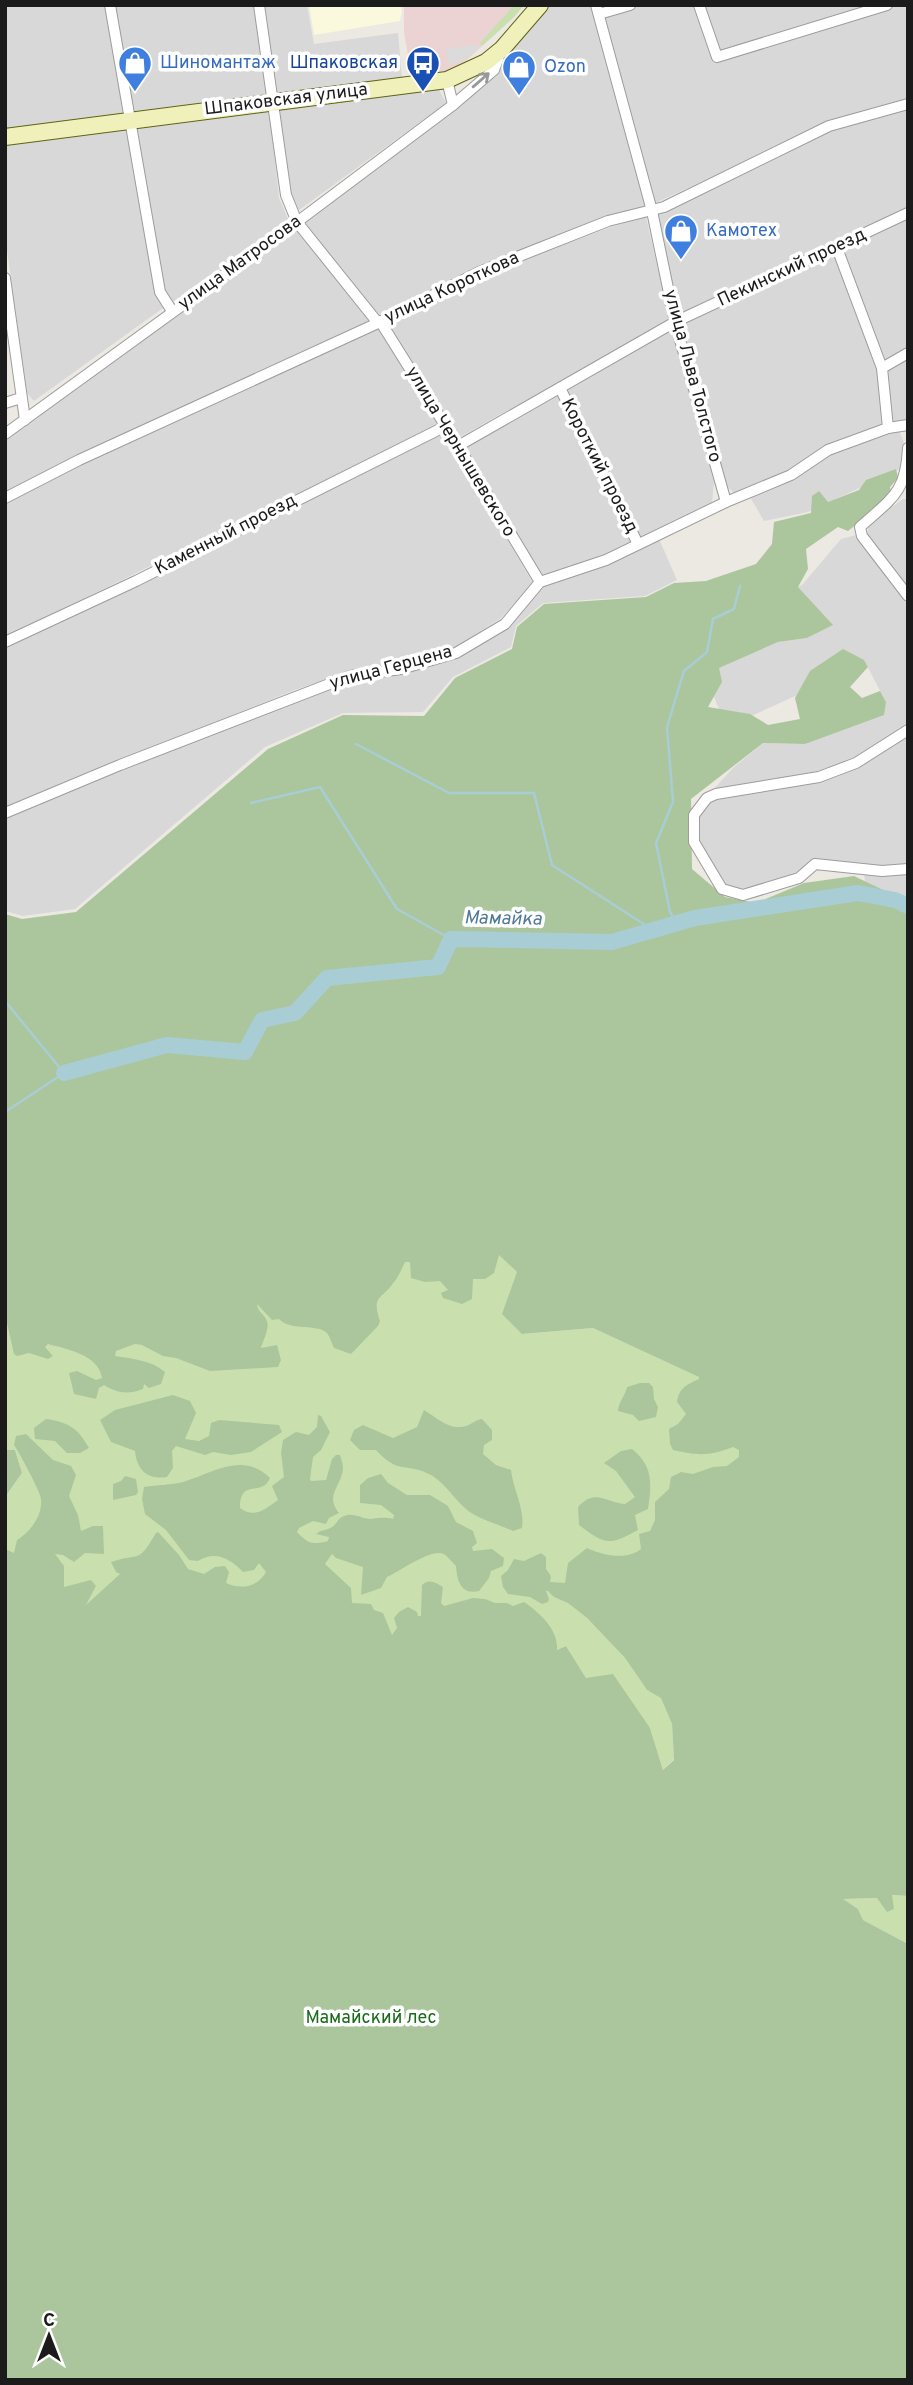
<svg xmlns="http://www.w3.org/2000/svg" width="913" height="2385" font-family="Overpass,sans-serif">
  <rect width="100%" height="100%" fill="#ece8e2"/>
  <g fill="#d9d8d8">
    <polygon points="5,5 106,5 123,114 5,130"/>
    <polygon points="115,5 254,5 266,94 133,112"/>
    <polygon points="262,5 307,5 314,44 398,33 402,79 274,93"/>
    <polygon points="547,5 591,5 645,207 379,319 304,223 498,75 509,52"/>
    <polygon points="599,5 908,5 908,100 827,124 655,203"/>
    <polygon points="438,88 446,103 299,210 291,193 278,105"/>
    <polygon points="269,106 279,198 288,219 173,302 164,290 137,126"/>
    <polygon points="908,109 908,208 678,315 658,214 831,130"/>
    <polygon points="126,129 155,293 163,308 34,401 27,393 5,236 5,144"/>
    <polygon points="908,216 908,349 884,363 840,249"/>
    <polygon points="646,217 670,320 458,438 387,324 481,276 611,227"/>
    <polygon points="297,228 371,322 5,493 5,439"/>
    <polygon points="835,253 878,370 883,424 825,445 789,471 734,493 728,487 679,324"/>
    <polygon points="379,327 439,425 5,637 5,502 81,464"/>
    <polygon points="671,328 714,482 712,502 639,537 564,389"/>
    <polygon points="908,357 908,420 890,423 886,371"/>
    <polygon points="557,394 631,541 602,555 542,577 464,447"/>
    <polygon points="899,431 904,443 900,469 808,512 764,521 750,497 830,454"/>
    <polygon points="443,432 533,583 501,618 454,648 400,665 349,672 297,689 5,807 5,647"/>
    <polygon points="903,499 908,499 908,588 867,534 870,523"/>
    <polygon points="856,535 908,606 908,727 857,758 819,774 713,790 733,768 763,743 805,744 886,702 864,660 824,683 727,727 704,674 778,642 807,638 832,625 797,587 802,585 841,539"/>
    <polygon points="659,539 677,580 645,596 543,603 516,626 511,647 453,677 423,712 343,713 265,747 75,909 23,916 5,911 5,817 122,769 351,681 402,673 507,627 542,585"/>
    <polygon points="908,733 908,866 876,867 817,861 793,874 743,892 727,887 698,843 696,817 702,807 718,797 822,780"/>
    <polygon points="864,872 908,872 908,899 866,891"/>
  </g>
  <polygon fill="#ebd3d3" points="404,5 524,5 514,17 460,66 442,74 412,78 404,32"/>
  <polygon fill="#faf8dd" points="309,5 400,5 402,11 400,21 314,35"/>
  <g fill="#c9e0ae">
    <polygon points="514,5 524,5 514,17 482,46 480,43"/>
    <polygon points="5,1236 404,1247 499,1254 517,1272 522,1334 593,1328 746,1398 744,1458 586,1617 625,1658 647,1690 661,1697 672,1724 674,1759 663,1770 650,1728 586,1678 566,1646 557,1650 440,1646 84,1608 5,1608 5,1497 22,1473 15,1450 5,1450"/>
    <polygon points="891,1895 908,1896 908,1944 863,1920 858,1909 841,1899 877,1898"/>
  </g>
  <g fill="#abc69c">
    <path d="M896 469 898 478 890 487 891 497 848 531 838 527 806 549 808 569 798 587 833 625 807 638 778 642 719 668 722 682 708 707 750 714 768 725 800 719 795 698 810 671 843 649 864 660 868 667 850 687 862 698 880 691 886 702 884 715 805 744 763 743 691 799 692 869 725 897 756 903 804 883 854 876 908 902V1896L892 1895 894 1909 887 1912 877 1898 843 1899 858 1909 863 1920 908 1944V2380H5V1549L14 1553 17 1540C29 1533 43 1516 41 1499 41 1493 19 1452 14 1445L16 1436 26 1434 53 1460 71 1466 76 1475 69 1496 78 1515 81 1531 93 1526H103L104 1554 85 1553 74 1562 63 1555 55 1554 64 1566V1587L91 1580 96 1586 86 1605 120 1574 116 1572 111 1562C141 1552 137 1565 156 1533L158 1532 179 1555 188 1569 204 1574 215 1567 225 1566 229 1572 226 1583C241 1590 258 1587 266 1572L259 1563 254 1570 243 1572C231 1559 215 1550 198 1561L189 1560 166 1530 145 1514 142 1499 144 1487C157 1485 171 1485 183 1482 213 1473 243 1451 270 1478 262 1498 240 1477 240 1508 255 1519 265 1509 278 1500L272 1486 284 1477 281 1453 283 1440 296 1432 309 1435 317 1427 318 1415 321 1416 330 1432 321 1450 313 1457 310 1479 311 1481 326 1480 332 1459 336 1455H340C341 1459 343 1463 343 1468 342 1486 324 1495 339 1513L329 1518 326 1524 313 1521 299 1528 297 1532C308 1544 313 1545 328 1541L329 1537 316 1534C322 1529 326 1531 332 1527 337 1524 337 1519 344 1516 354 1512 361 1519 371 1519 379 1518 384 1517 393 1519L394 1515 381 1505 360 1503V1485L368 1478 381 1474 388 1483 407 1495H430L448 1506 456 1522 473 1531 477 1543 472 1547 473 1551 492 1549 504 1558 503 1566 491 1571 489 1578 479 1591C461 1595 457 1581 456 1566 453 1563 448 1557 444 1554 431 1548 399 1572 387 1577L381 1588 361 1595 363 1567 336 1558 332 1554 325 1564 351 1588 352 1603 371 1604 374 1610 383 1613 392 1635 397 1628 394 1618 399 1612 408 1607 417 1612 418 1616H421L422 1585C429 1578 436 1583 443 1587L441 1603 444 1606 473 1598 485 1599 495 1603H507L513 1606 524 1602C539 1612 559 1630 557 1650L566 1646 586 1678 613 1674 650 1728 663 1770 674 1760 672 1724 661 1698 647 1690 625 1658 586 1617 568 1603 554 1597 548 1591H546L549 1599 548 1602 542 1604 530 1597 508 1594 503 1587 501 1576 508 1570 514 1559 524 1561 541 1553 546 1557V1569L551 1576 550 1582 565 1583 568 1563 587 1548C602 1555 626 1561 641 1549L639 1534 650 1531 655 1520V1502L669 1489 671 1477 681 1472 693 1474 713 1467 727 1466 739 1457V1450L733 1447C709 1456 699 1456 673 1450L670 1444 669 1429 678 1424 686 1414 677 1402C678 1389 687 1384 699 1379V1377L593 1328 522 1334 502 1314 517 1272 499 1255 494 1273 485 1279H473L472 1299 462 1304 443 1298 441 1293 448 1290 440 1281 425 1282 411 1278 410 1262H405C402 1268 399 1276 394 1282 382 1300 371 1295 380 1321L378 1326 351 1354 334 1348C332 1344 330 1337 327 1333 316 1323 292 1332 279 1319L272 1320 257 1304C258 1312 262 1312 266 1319 271 1327 263 1340 261 1348L277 1345 281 1360 278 1367 210 1371 176 1358 163 1356 142 1345 135 1344 116 1351 115 1356C133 1359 151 1360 165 1372L161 1384 149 1388 144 1384 143 1389C127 1395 117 1393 104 1385L99 1388 96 1399 74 1394 69 1373 77 1371 96 1380 102 1378C99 1355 67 1349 48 1344L45 1347 53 1356 48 1359 29 1353 17 1356 14 1354 5 1314V914L22 919 76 912 268 749 343 715 424 716 455 678 512 649 517 627 544 604 646 597 674 583 706 581 756 564 772 544 774 522 811 513 812 496 819 491 828 502 859 490 866 480Z"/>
    <path d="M640 1383H649L653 1387 654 1399 658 1407 656 1417 639 1421 633 1415 618 1411C619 1401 625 1396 627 1387Z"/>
    <path d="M173 1395 190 1401 196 1413 185 1439 199 1441 209 1436 211 1423 219 1420 279 1425 282 1432 251 1452 231 1455 213 1452 205 1455 176 1446 172 1451 173 1468 167 1477C147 1480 137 1470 135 1451L111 1442 100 1420 115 1410Z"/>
    <path d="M424 1410C437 1418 450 1431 466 1426 472 1424 475 1420 482 1419L492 1430V1440L484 1445 483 1454 496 1465 511 1470C513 1490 525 1508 522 1528L513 1531C500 1525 485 1521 473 1514 456 1504 447 1483 429 1474 404 1462 399 1475 376 1450H360L350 1440 354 1430 363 1425 393 1438 417 1427Z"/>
    <path d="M46 1419C68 1422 78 1428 89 1448L80 1453H67L55 1441 35 1439 34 1428Z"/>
    <path d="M632 1449C653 1466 652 1483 648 1509L635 1515 638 1530C609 1546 605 1545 579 1525L578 1507C595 1488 605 1502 625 1504L635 1497 616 1471 604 1463 621 1451Z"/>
    <polygon points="5,1450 15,1450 22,1473 5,1497"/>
    <polygon points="125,1476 136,1479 138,1492 136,1495 113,1500 113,1484 121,1481"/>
  </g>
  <g fill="#dbdbdb">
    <polygon points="477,45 478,49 461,62 449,64 446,49"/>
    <polygon points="439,56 440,70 411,73 410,59"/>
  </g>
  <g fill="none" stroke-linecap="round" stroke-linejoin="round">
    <g stroke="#a8cdd4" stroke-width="2.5">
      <polyline points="356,744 449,793 534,793 552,865 653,930"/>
      <polyline points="251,803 320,787 397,909 451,939"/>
      <polyline points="677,923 670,912 656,843 673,802 667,727 684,671 707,652 713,619 734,609 740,586"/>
      <polyline points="5,1001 64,1073 5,1112"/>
    </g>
    <polyline stroke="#a8cdd4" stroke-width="16" points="64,1073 167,1045 245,1052 262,1020 295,1013 327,978 438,967 451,939 612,942 695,918 858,893 895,900 908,906"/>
    <g stroke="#9c9c9c" stroke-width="12">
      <g id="minor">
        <polyline points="110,5 160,292 172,311"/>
        <polyline points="259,5 286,195 297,222 378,323"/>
        <polyline points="596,5 652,211 675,322 726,502"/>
        <polyline points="699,5 717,57 887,5"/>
        <polyline points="599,14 630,5"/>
        <polyline points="453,105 494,70 501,51"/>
        <polyline points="837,248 882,368 888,428"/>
        <polyline points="5,278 25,420"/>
        <polyline points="380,321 458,446 540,582"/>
        <polyline points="882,368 908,353"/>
        <polyline points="560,388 638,544"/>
        <polyline points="5,403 21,398"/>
        <polyline points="5,434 297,222 453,105 447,80"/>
        <polyline points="458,446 675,322 908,213"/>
        <path d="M908 448C906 493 892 498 860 527L862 536 908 596"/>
        <polyline points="5,498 79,460 378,323 479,272 608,221 664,207 829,126 908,104"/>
        <polyline points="5,642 136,581 446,426"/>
        <polyline points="908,730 856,763 819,777 716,794 707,798 694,815 694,842 722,889 743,895 799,878 815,864 882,871 908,869"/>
        <polyline points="5,813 120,765 350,676 401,669 456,653 505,624 540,582 606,560 726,502 791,475 828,450 888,428 908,425"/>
      </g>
    </g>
    <g stroke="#5f6312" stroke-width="18">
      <polyline id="secondary" points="5,137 447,80 486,62 502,49 540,5"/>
    </g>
    <use href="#minor" stroke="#fff" stroke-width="10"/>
    <use href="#secondary" stroke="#f0f0bb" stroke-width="16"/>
  </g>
  <defs><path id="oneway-shaft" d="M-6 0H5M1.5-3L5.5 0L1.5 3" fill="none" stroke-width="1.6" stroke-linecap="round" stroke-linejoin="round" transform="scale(1.75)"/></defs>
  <use stroke="#989898" href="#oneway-shaft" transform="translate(481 80) rotate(-41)"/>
  <defs>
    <g id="shop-pin" transform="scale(1.75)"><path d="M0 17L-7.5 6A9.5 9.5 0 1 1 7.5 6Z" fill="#3f7fe0" stroke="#fff"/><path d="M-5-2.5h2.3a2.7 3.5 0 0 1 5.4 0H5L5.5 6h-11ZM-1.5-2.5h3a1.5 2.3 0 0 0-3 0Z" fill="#fff"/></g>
    <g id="bus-pin" transform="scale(1.75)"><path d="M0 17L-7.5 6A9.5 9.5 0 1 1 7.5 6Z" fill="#1a4fb4" stroke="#fff"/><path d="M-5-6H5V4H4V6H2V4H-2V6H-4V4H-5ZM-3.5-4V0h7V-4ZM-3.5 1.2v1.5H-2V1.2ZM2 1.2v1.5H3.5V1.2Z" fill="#fff"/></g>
  </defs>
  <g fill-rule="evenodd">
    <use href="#shop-pin" x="135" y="63"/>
    <use href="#bus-pin" x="423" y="63"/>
    <use href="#shop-pin" x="519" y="67"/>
    <use href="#shop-pin" x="681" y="231"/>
  </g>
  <g text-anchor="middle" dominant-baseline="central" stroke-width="7" stroke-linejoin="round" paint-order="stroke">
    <g font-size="18" fill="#366cbe" stroke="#fff" text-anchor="start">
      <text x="160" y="63">Шиномантаж</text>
      <text x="544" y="67">Ozon</text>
      <text x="706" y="231">Камотех</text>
    </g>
    <g font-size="18" fill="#164399" stroke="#fff" text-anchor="end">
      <text x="398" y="63">Шпаковская</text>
    </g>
    <g font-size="18" fill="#1b1b1b" stroke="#fff">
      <text transform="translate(286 100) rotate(-7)">Шпаковская улица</text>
      <text transform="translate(240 263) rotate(-36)">улица Матросова</text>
      <text transform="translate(792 268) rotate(-25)">Пекинский проезд</text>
      <text transform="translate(452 288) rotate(-25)">улица Короткова</text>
      <text transform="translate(692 376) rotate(75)">улица Льва Толстого</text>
      <text transform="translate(460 452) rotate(59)">улица Чернышевского</text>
      <text transform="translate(599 466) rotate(63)">Короткий проезд</text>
      <text transform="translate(226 535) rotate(-27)">Каменный проезд</text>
      <text transform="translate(391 668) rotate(-15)">улица Герцена</text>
    </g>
    <g font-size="18" fill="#186b1a" stroke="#fff">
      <text x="371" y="2018">Мамайский лес</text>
    </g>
    <g font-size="19" font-style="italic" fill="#517997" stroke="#fff">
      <text transform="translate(503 919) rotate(1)">Мамайка</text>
    </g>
  </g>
  <rect width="913" height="2385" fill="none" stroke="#1b1b1b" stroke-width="14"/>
  <g transform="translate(49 2336)" stroke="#ffffff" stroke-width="5" paint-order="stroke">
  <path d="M0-5L12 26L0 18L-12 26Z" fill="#1b1b1b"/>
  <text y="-10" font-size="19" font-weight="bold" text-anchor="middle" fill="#1b1b1b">С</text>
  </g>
</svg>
